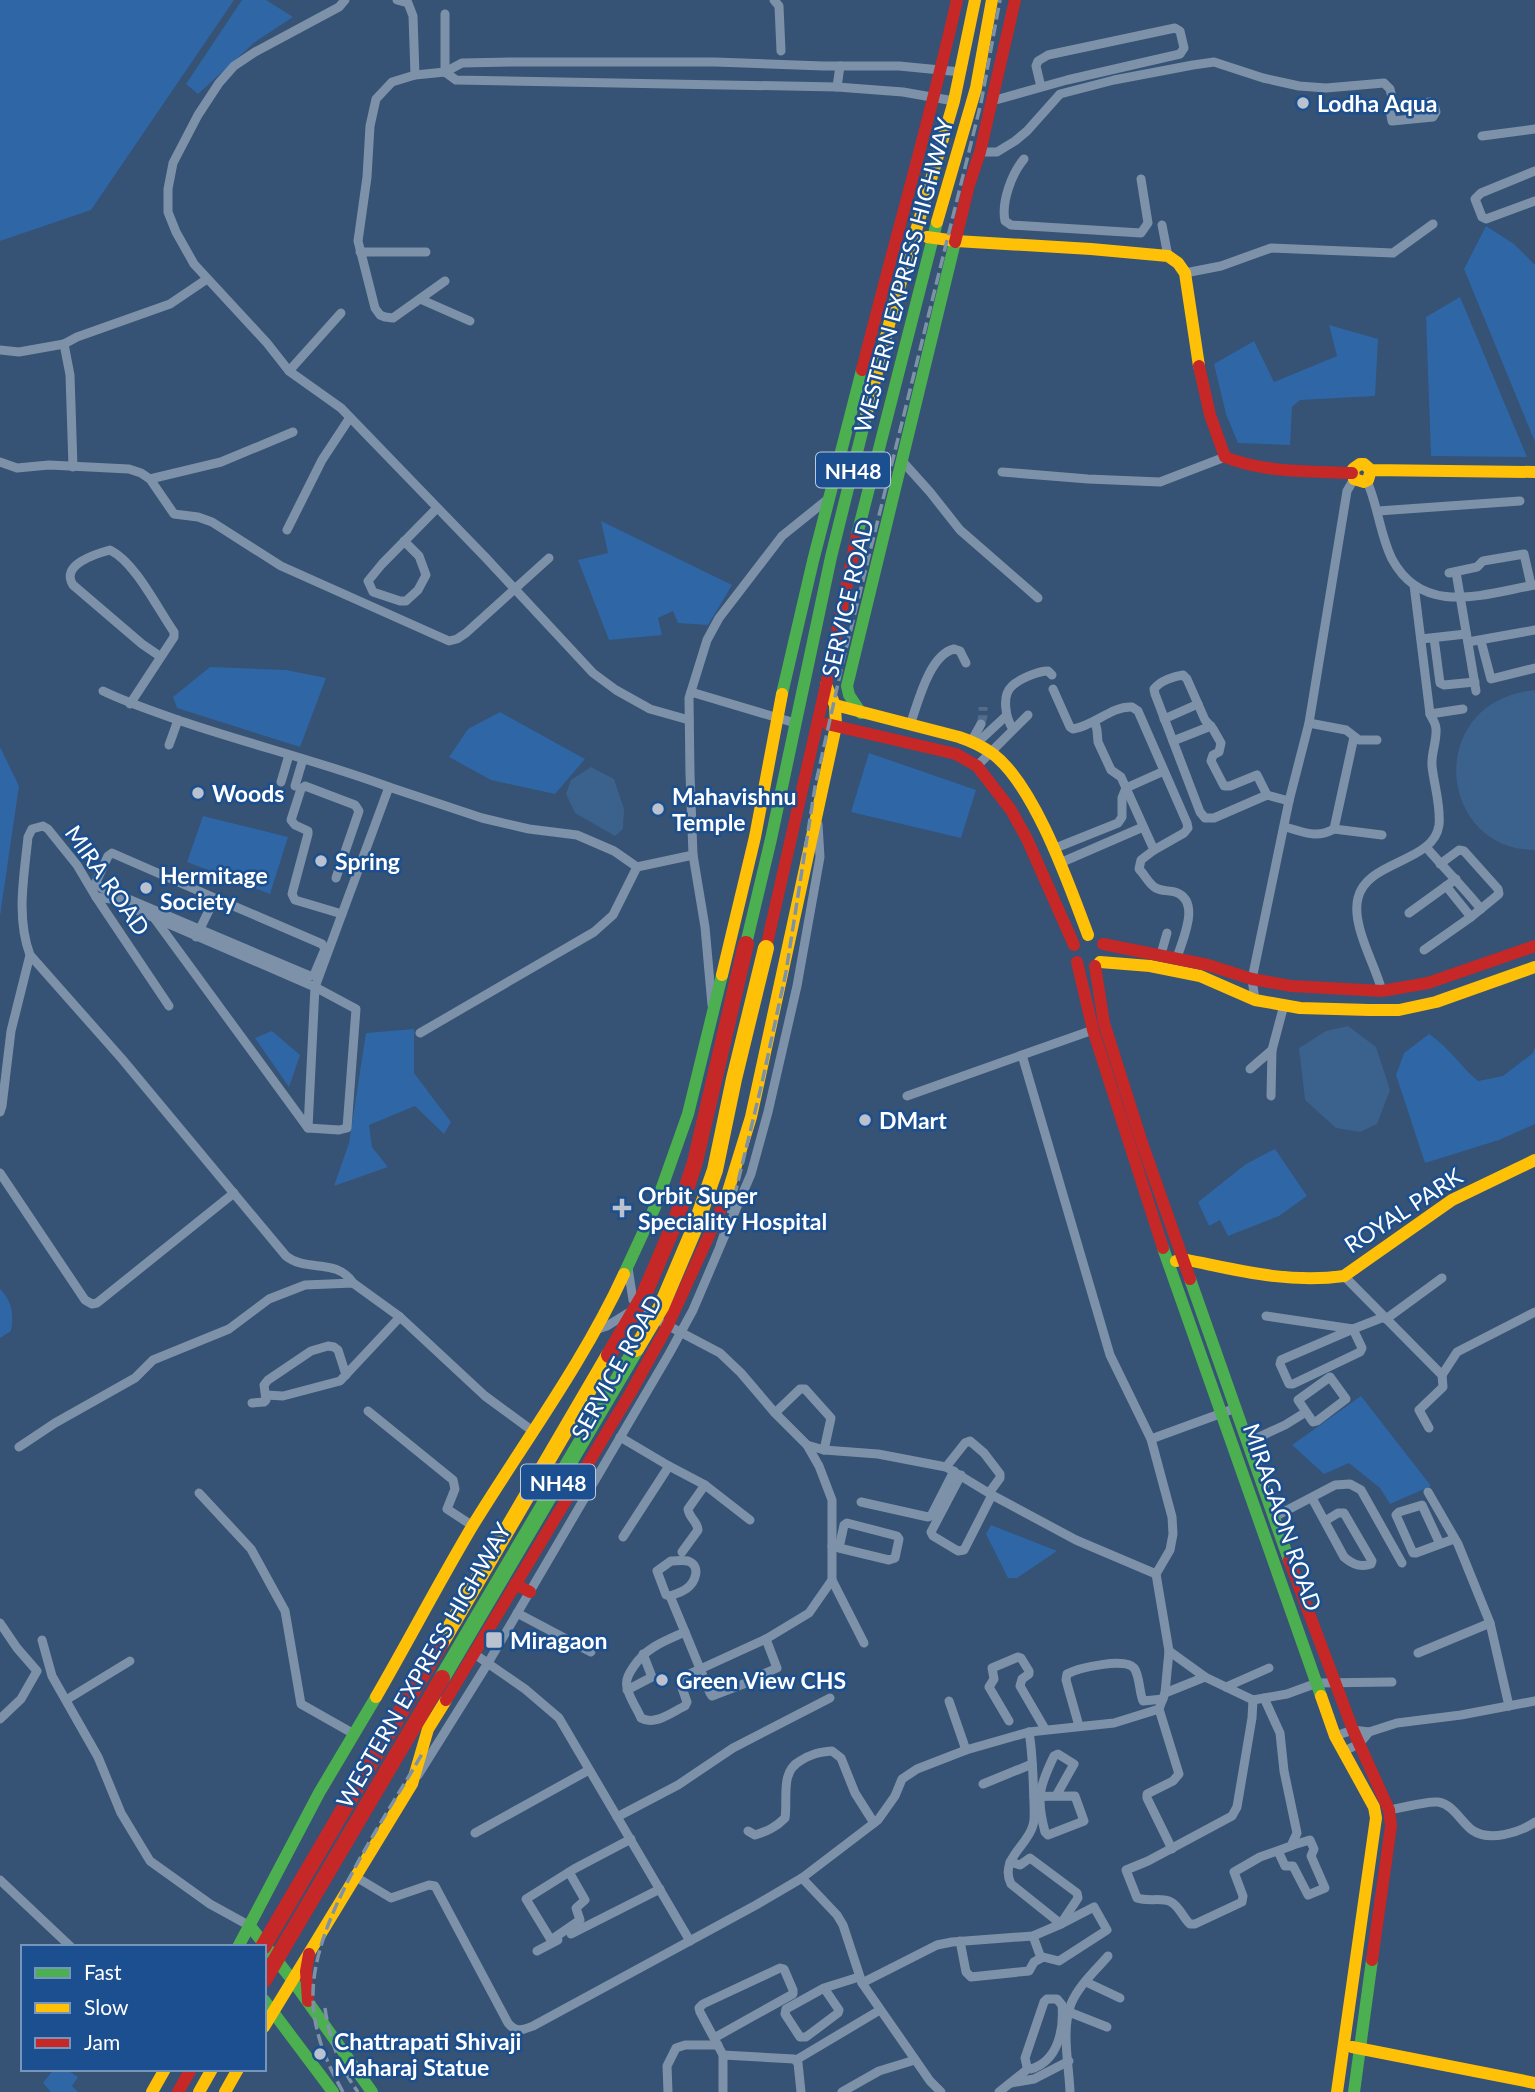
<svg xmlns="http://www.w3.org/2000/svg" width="1535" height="2092" font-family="Lato,sans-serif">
  <rect width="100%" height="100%" fill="#365274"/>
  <g fill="#2f66a5">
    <polygon points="0,0 234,0 91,210 0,241"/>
    <polygon points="242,0 266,0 293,17 255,42 198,94 186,84"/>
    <polygon points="1486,226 1514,244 1535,265 1535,442 1464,269"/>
    <polygon points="1460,297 1527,457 1431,456 1426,317"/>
    <polygon points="1329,325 1378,339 1375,396 1300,400 1292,407 1290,445 1238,443 1226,414 1214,364 1254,341 1274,382 1337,356"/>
    <polygon points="601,521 732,585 708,625 678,623 673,611 658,618 662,635 609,640 578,560 608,553"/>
    <polygon points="210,667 286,670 326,678 300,747 177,708 173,697"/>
    <polygon points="500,712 585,759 555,794 491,780 449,757 468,729"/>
    <polygon points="0,747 19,786 0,916"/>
    <polygon points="869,753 976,790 961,838 851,812"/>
    <polygon points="203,816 288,837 270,894 187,862"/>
    <polygon points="414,1029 414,1073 451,1122 444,1134 415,1106 369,1125 372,1147 388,1167 334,1186 349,1143 366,1033"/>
    <polygon points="272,1031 300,1055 289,1087 255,1038"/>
    <path d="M1429 1034C1449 1047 1460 1066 1478 1081L1503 1076 1533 1053 1535 1047V1124L1499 1140 1425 1163 1396 1075 1404 1053Z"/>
    <polygon points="1275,1149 1307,1196 1279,1216 1228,1236 1220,1220 1209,1226 1198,1202 1246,1164"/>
    <path d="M0 1289C12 1301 14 1314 11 1331L0 1338Z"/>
    <polygon points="1361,1396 1431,1486 1390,1504 1380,1488 1349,1463 1324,1474 1292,1445"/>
    <polygon points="991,1525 1057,1551 1017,1578 1008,1578 986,1534"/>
    <polygon points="54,2069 66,2069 78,2077 72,2086 78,2092 51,2092 43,2083"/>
  </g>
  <g fill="#3b618d">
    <path d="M1535 690V850C1436 850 1424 700 1535 690Z"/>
    <polygon points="591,767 614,779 624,809 623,829 615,836 575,813 566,794 571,780"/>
    <polygon points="1348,1026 1376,1047 1390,1090 1377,1124 1360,1132 1336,1128 1305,1100 1299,1048 1326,1031"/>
  </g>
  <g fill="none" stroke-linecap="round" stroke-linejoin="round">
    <polyline stroke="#546c89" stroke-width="9" stroke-dasharray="9 4.5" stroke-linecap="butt" points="981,724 983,716 983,707"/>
    <g stroke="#7d92a8" stroke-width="9">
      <polyline points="345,0 339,7 255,52 234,66 219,83 198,115 173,163 168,189 168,212 176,232 194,264 267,343 289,371 341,408 486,558 593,673 616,690 650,709 689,720"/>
      <polyline points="397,0 408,3 413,16 415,75"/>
      <polyline points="774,0 779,6 781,51"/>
      <polyline points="445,14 445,72"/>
      <polyline points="445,72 456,80 837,87 903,92 954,101"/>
      <polyline points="837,87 840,66"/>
      <polyline points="992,101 1067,80 1180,54 1184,48 1180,31 1175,28 1048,55 1038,61 1036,66 1041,87"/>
      <polygon points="1430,102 1434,105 1436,112 1433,117 1392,121 1390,110 1394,106"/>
      <polyline points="1482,136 1535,129"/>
      <polyline points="980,152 997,152 1015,141 1027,131 1060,94 1114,80 1193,65 1214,62 1263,78 1299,86 1326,88 1384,83 1390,89 1394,106"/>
      <path d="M1024 159C1012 173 1001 202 1005 221L1011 225 1141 233 1148 223 1141 179"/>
      <polyline points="1535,171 1481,193 1475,199 1482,217 1486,219 1535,201"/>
      <polyline points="1162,225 1168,256"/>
      <polyline points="360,252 426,252"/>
      <polyline points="1185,273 1221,266 1271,248 1393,253 1433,224"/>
      <polyline points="445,281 393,318 385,317 380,315 375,308 358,241 367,177 370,126 376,99 392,82 415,75 445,72 462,63 512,62 715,62 823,66 899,66 961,72"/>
      <polyline points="420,299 470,321"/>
      <polyline points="0,350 19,352 64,344"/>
      <polyline points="289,371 341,313"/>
      <polyline points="0,462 17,468 49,465 129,469 141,473 150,479 174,514 198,517 212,522 281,566 449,641 457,639 466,633 549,558"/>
      <polyline points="903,462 930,492 960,530 1038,598"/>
      <polyline points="73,467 70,375 64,344 77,337 170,304 207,279"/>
      <polyline points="1002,472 1088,479 1160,482 1225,457"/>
      <polyline points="150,479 221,462 293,432"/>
      <path d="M1367 481C1378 506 1380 535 1392 559 1423 617 1484 594 1535 585"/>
      <polyline points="1378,511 1520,501"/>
      <polyline points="287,530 322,460 349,419"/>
      <polyline points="404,541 419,556 426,575 418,590 406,601 400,601 373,592 368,581 382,564 437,508"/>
      <polyline points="1456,572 1476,691"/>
      <polyline points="1449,573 1477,567 1483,561 1524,554 1531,585"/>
      <polyline points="1434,638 1440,683 1444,685 1475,682"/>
      <polyline points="1421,639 1466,634"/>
      <polyline points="1468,642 1535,630"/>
      <polyline points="1482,645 1491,679 1535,668"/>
      <path d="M1053 689 1070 727 1073 729C1094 726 1111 706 1132 707L1138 711 1187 823 1188 828 1184 833 1154 850"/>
      <path d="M103 691C130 704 156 712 184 722 252 745 322 762 389 787"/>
      <polyline points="691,692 795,723"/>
      <path d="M130 704 174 637V632C157 608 136 563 110 550 95 554 60 565 73 585L142 644 161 657"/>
      <polyline points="1430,714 1463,709"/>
      <polyline points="1164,719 1198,704"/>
      <polyline points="1309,723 1346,730 1359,740 1377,740"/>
      <path d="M910 725C918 703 929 655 954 649L960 651 966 663"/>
      <path d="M1013 729C1006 719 1001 696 1012 686 1019 679 1038 671 1048 671L1052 675"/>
      <polyline points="1354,737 1334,829 1382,835"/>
      <polyline points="1173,741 1211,726"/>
      <polyline points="971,742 981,724"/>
      <polyline points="977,743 1006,716"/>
      <polyline points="169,745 178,720"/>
      <polyline points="977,766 1028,715"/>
      <path d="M1164 771 1126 788 1154 850 1141 860 1139 869C1144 874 1148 882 1153 886 1159 892 1168 890 1175 892 1202 901 1182 940 1177 958"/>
      <polyline points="281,782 289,755"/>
      <polyline points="295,786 303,759"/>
      <path d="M1267 795 1257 775 1230 786H1224L1211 761 1213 755 1219 752 1221 743 1213 729 1205 720 1187 679 1183 675C1174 676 1160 681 1154 689L1155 694 1200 812 1205 818H1214L1267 795 1289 801"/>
      <path d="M1285 827C1304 832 1316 839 1334 829"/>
      <path d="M1426 847C1444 868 1463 887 1481 909"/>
      <polyline points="1053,849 1118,823 1122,817 1122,798 1126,788 1121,777 1111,770 1098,742 1097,730 1095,722"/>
      <polyline points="1060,863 1143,827"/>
      <polyline points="336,878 359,811 355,805 305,786 301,789 291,820 295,825 308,831 308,834 292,894 295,900 342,914"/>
      <polyline points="1446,886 1471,917"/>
      <polyline points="96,897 111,899 315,987 356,1009 347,1128 339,1130 308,1128"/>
      <polyline points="1409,913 1456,879"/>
      <polyline points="155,919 308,1128 315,987 389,787 482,818 529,829 577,835 614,851 637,867 693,855"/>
      <polyline points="196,937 215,898 322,944 325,949 314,975 310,976 102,888 97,885 96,882 108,856 112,853 215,898"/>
      <polyline points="1424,950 1471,917 1499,894 1498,889 1464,851 1459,850 1440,864"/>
      <polyline points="1161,954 1167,933"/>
      <path d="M1382 991C1375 964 1351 925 1358 898 1367 860 1434 863 1439 825 1441 806 1434 785 1432 766 1431 753 1437 741 1436 729 1436 723 1432 719 1430 714L1414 585"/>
      <polyline points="1255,1000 1252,979 1289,801 1309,723 1347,491 1354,479"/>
      <polyline points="712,1005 705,927 693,855 690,774 689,698 707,640 719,618 782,536 828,499"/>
      <path d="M169 1006 96 897 77 865 48 829 43 826 32 829 28 837C24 877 16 917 30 955L122 1059 286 1256C307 1273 336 1257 353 1283"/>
      <polyline points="420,1033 594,932 613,915 637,867"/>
      <polyline points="1022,1055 1093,1030"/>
      <polyline points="1250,1069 1272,1050 1284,1005"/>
      <polyline points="907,1096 1022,1055 1110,1355 1151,1439 1172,1517 1173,1534 1170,1550 1156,1574"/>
      <polyline points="1271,1096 1272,1050"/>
      <polyline points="0,1112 2,1106 11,1031 30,955"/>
      <polyline points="0,1173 85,1300 92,1304 97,1303 234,1193"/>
      <polyline points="1344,1276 1442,1375 1443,1387 1419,1410 1429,1428"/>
      <polyline points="1266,1316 1353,1329 1384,1317"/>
      <polyline points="1386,1319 1442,1278"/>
      <polyline points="663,1323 720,1353 741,1373 775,1413 807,1445 824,1450 878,1454 946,1467 992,1495 1076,1540 1156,1574 1169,1651"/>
      <polygon points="1353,1329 1362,1348 1360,1352 1293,1384 1289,1384 1280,1364 1281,1360"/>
      <polyline points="595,1330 607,1326 628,1313 647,1316 641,1307 633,1300 628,1268"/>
      <polyline points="1442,1375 1457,1352 1535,1312"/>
      <polygon points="1330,1377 1346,1399 1317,1421 1313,1422 1298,1400"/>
      <polyline points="266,1395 283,1396 340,1381 400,1317"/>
      <polyline points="252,1403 264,1402 266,1400 264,1385 268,1380 311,1351 328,1346 334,1347 338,1350 346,1375"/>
      <polyline points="368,1411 453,1480 455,1489 447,1509 473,1526"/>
      <polyline points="775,1413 800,1389 805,1389 831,1418 824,1450"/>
      <polyline points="620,1437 669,1466 705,1485 750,1520"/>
      <polyline points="1151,1439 1236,1408"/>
      <polyline points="1248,1442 1285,1425 1306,1412"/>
      <polyline points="19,1447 55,1423 135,1378 153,1360 229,1329 269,1299 305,1285 353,1283 400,1317 485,1396 534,1432"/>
      <polyline points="946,1467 965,1443 970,1441 984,1453 1000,1474 1000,1478 989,1493"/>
      <polyline points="961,1475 931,1532 933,1536 958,1551 964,1550 992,1495"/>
      <polyline points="199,1493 251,1549 285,1611 301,1704 354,1734"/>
      <path d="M1312 1498 1344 1557C1352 1564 1360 1568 1371 1564L1372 1561 1344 1513H1338L1325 1521"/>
      <polyline points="861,1502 928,1517 931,1516 954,1471"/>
      <polyline points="1274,1517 1335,1485 1350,1484 1361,1490 1402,1563"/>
      <polyline points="623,1537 669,1466"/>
      <polyline points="1440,1544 1422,1505 1399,1512 1396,1515 1413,1553 1416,1553 1454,1539"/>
      <polyline points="832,1546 839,1548 889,1560 895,1558 899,1539 897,1536 847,1523 844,1525 839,1548"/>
      <path d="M682 1552 698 1530C698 1522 689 1518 688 1509L705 1485"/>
      <path d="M671 1561C676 1561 683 1560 688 1561 702 1566 695 1583 686 1589 682 1592 676 1594 670 1596L666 1595 657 1571Z"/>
      <polyline points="832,1580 864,1643"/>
      <polyline points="670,1596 685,1632"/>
      <polyline points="517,1613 591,1652"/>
      <polyline points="0,1623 17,1648 37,1671 21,1699 0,1719"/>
      <polyline points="1490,1623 1509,1706"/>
      <polyline points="42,1640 52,1676 98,1757 121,1813 150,1861 210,1904 250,1926"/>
      <polyline points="473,1653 525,1689 559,1718 690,1941"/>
      <polyline points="1418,1653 1490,1623 1458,1544 1428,1492"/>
      <polyline points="759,1676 777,1668 766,1639"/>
      <path d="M746 1683 712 1696 710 1693 685 1632C665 1641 647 1647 634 1666 630 1672 625 1679 627 1687 629 1698 637 1708 641 1718 655 1726 672 1712 685 1706L687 1702 681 1685 685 1676 766 1639 809 1613 832 1580V1500L819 1466 807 1445"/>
      <polyline points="1226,1687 1269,1668"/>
      <polyline points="627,1690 652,1677 643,1654"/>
      <polyline points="1165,1693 1205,1677 1253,1700 1287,1694 1317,1683 1392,1682"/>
      <polyline points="66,1700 130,1661"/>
      <path d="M1253 1700 1252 1718 1237 1807 1232 1816 1148 1861 1126 1870 1137 1898C1148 1902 1163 1897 1171 1902 1180 1907 1183 1918 1190 1924H1195L1242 1902 1243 1896 1234 1872 1260 1857 1291 1846 1297 1833 1284 1771 1280 1733 1264 1698"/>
      <polyline points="949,1701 966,1750"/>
      <polyline points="1009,1721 989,1687 994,1679 992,1668 1018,1657 1021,1658 1029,1671 1029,1674 1022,1679 1020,1686 1045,1729"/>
      <path d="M1079 1726 1066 1680 1067 1674C1078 1668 1126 1657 1134 1668 1140 1676 1139 1692 1143 1701L1163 1699"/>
      <polyline points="1369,1732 1397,1723 1461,1715 1535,1701"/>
      <polyline points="1335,1736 1353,1730 1369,1732 1359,1744 1344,1751"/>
      <polyline points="418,1775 488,1663 669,1354 693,1310 751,1174 768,1112 797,986 820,857 818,824"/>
      <polyline points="983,1784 1032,1764"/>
      <path d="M1034 1797C1047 1796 1062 1796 1075 1796L1084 1821 1048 1835 1045 1832C1036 1798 1039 1787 1054 1756L1058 1754 1074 1764 1056 1796"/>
      <path d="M1389 1810C1400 1808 1428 1801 1438 1802 1453 1804 1461 1822 1472 1830 1489 1842 1519 1833 1535 1822"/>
      <polyline points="617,1817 678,1785 733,1748 830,1698"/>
      <path d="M748 1831 755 1835C768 1831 776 1827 785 1818 788 1798 780 1772 800 1761 811 1754 819 1752 832 1751L841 1758 855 1793 874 1823"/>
      <polyline points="475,1833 589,1770"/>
      <polyline points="1172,1849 1147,1798 1147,1794 1173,1781 1179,1774 1159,1709 1165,1693 1169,1651 1205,1677"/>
      <polyline points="1278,1851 1285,1866 1293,1866 1308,1895 1325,1888 1311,1856 1314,1849 1310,1840 1293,1845"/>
      <polyline points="1010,1862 1020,1865 1030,1858 1077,1893 1078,1898 1062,1922"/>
      <polyline points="569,1872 585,1900 576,1908 580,1920 551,1940 526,1899 574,1869 631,1839"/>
      <path d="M356 1877 391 1898 429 1885 435 1886 508 2023C516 2033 523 2030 533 2026L756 1905 802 1878 878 1820 895 1796 902 1779 917 1769 966 1750 1029 1732 1114 1723 1159 1709"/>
      <polyline points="802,1878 837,1915 843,1925 862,1983 930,2081 941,2092"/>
      <polyline points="0,1880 71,1947"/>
      <polyline points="571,1934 660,1889"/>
      <polyline points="1033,1936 1041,1958"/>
      <polyline points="960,1941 966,1972 971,1977 1029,1971 1034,1962 1043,1957 1059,1961 1107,1930 1094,1907 1061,1924"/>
      <polyline points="537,1951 558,1940"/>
      <polyline points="1086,1982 1120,1998"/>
      <path d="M862 1983 937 1945 952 1942 1033 1936 1061 1924 1011 1884C999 1859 1028 1846 1033 1825 1035 1819 1034 1810 1034 1803 1033 1779 1033 1755 1029 1732"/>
      <polyline points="824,1988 839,2010 838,2013 806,2037 800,2037 785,2014 786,2009 824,1988 859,1977"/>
      <path d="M1047 1999H1057L1062 2005C1064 2030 1058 2061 1031 2069L1027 2067 1025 2058 1044 2002Z"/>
      <polyline points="1069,2012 1107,2027"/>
      <polyline points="714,2038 793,1994 793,1990 784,1969 780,1968 703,2004 699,2008 700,2012 723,2055 723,2092"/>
      <polyline points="723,2055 794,2059 798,2063 801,2092"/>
      <polyline points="796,2060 880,2010"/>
      <polyline points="1011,2083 1034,2079 1069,2061"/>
      <polyline points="668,2092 667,2066 676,2048 685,2045 718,2045"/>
      <polyline points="842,2092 879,2071 915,2060"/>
      <polyline points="999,2092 1029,2068"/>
      <path d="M1070 2092C1069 2065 1061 2030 1071 2004 1078 1986 1096 1970 1108 1956"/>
    </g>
    <g stroke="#4caf50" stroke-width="12">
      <polyline points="857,535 937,222"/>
      <polyline points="782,694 813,561 862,370"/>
      <polyline points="861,713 849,695 847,686 955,242"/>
      <polyline points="746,944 771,839 831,557 866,416"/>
      <polyline points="1163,1248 1321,1696"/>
      <polyline points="624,1274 655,1207 688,1114 722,975"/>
      <polyline points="1190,1279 1289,1560"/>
      <polyline points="250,1926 293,1981 372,2092"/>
      <polyline points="238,1947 319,1793 376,1697"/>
      <polyline points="264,2000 333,2092"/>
      <polyline points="1354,2092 1372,1960"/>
    </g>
    <g stroke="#ffc107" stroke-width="12">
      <polyline points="937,222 976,88 992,0"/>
      <polyline points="927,237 956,241 1091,249 1168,256 1178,263 1185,273 1199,366"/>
      <polyline points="866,416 893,309 954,101 975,0"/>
      <polyline points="1371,470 1368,480 1364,482 1354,479 1353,469 1360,464 1364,464 1371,470 1535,472"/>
      <path d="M835 705 959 737C971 741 982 746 993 754 1035 786 1069 885 1088 935"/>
      <polyline points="1100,962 1150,966 1200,976 1255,1000 1300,1008 1369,1010 1399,1010 1436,1002 1535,967"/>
      <polyline points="722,975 755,837 782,694"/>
      <polyline points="726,1198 751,1117 836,726 835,705 826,685"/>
      <path d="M1176 1261 1183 1259C1236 1270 1289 1284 1344 1276L1452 1200 1535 1160"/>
      <polyline points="1321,1696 1335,1736 1374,1807 1376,1818 1337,2092"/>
      <path d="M376 1697C409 1640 439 1582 473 1525 524 1442 583 1363 624 1274"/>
      <polyline points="264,2027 412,1784 428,1729 446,1700"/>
      <polyline points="1352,2047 1535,2083"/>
      <polyline points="152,2092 165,2069"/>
      <polyline points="199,2092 212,2069"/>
      <polyline points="225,2092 238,2069"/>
    </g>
    <g stroke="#c62828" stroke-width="12">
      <polyline points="955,242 969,185 980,152 1015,0"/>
      <path d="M1199 366 1210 415 1225 457C1265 473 1310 471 1352 473"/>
      <path d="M862 370C893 246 929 124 957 0"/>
      <polyline points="827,724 956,754 977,766 1011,810 1027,839 1074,945"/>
      <polyline points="1103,944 1208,965 1252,979 1291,986 1382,991 1428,983 1535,946"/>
      <polyline points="766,948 826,685 857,535"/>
      <polyline points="1077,962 1093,1030 1163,1248"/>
      <polyline points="1095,966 1104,1023 1142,1143 1190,1279"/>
      <polyline points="1289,1560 1353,1730 1389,1810 1391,1826 1372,1960"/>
      <polyline points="515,1584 530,1592"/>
      <polyline points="446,1700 631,1392 668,1325 726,1198"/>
      <polyline points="308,2001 306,1971 309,1954"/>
      <polyline points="178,2092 191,2069"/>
    </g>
    <g stroke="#7e92a7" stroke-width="3.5" stroke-dasharray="12 5" stroke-linecap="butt">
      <polyline points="582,1500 684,1324 713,1258 735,1194 762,1083 786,972 815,787 843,661 981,103 1000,0"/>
      <path d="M325 2008C329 2038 340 2068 358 2092"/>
      <path d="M343 2092C326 2062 313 2031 313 1996 312 1920 385 1819 422 1754"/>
    </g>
    <polyline stroke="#4caf50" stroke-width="16" points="442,1678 636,1349"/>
    <g stroke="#ffc107" stroke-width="16">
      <polyline points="636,1349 661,1307 695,1227 715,1170 734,1079 766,948"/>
      <polyline points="441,1643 609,1355"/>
    </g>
    <g stroke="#c62828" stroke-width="16">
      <polyline points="609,1355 643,1297 676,1220 695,1162 746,944"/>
      <polyline points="263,1947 441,1643"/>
      <polyline points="264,1980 442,1678"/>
    </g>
  </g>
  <g fill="#b9c2ce" stroke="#1b4f8f" stroke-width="2.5">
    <circle cx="1303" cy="103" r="7"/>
    <circle cx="198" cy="793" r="7"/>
    <circle cx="658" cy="809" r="7"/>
    <circle cx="321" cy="861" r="7"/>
    <circle cx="146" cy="888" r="7"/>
    <circle cx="865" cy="1120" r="7"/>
    <path d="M618.5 1197.5h7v7h7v7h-7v7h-7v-7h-7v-7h7z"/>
    <rect x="485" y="1631" width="18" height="18" rx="3.5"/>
    <circle cx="662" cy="1680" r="7"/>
    <circle cx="320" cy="2054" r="7"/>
  </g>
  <g text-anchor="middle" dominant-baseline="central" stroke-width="5" stroke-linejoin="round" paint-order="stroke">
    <g fill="#1b4f8f" stroke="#bbcadd" stroke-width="2">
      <rect x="816" y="452.5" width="74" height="35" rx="5"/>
      <rect x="521" y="1464.5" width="74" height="35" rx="5"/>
    </g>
    <g font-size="21" font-weight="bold" fill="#fff">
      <text x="853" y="470">NH48</text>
      <text x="558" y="1482">NH48</text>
    </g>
    <g font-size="23" font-weight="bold" fill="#fff" stroke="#1b4f8f" text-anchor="start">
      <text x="1317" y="103">Lodha Aqua</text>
      <text x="212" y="793">Woods</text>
      <text x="672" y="796">Mahavishnu<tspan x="672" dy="26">Temple</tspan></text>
      <text x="335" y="861">Spring</text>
      <text x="160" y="875">Hermitage<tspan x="160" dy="26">Society</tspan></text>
      <text x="879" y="1120">DMart</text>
      <text x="638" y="1195">Orbit Super<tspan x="638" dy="26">Speciality Hospital</tspan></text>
      <text x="510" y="1640">Miragaon</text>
      <text x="676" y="1680">Green View CHS</text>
      <text x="334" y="2041">Chattrapati Shivaji<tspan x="334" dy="26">Maharaj Statue</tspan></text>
    </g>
    <g font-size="23" fill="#fff" stroke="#1b4f8f">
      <text transform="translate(903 275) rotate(-75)">WESTERN EXPRESS HIGHWAY</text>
      <text transform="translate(847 598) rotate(-77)">SERVICE ROAD</text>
      <text transform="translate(108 880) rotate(55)">MIRA ROAD</text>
      <text transform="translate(1403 1210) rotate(-33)">ROYAL PARK</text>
      <text transform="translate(616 1367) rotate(-61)">SERVICE ROAD</text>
      <text transform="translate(1283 1517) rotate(71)">MIRAGAON ROAD</text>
      <text transform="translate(423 1665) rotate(-60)">WESTERN EXPRESS HIGHWAY</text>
    </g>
  </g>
  <rect x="21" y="1945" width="245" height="126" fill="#1b4f8f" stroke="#7695bc" stroke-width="2"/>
  <rect x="35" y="1968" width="35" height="10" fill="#4caf50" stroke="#7695bc" stroke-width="2"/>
  <text x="84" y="1980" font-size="21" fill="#ffffff">Fast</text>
  <rect x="35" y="2003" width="35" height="10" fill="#ffc107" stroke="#7695bc" stroke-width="2"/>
  <text x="84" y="2015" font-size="21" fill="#ffffff">Slow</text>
  <rect x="35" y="2038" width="35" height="10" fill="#c62828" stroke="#7695bc" stroke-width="2"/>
  <text x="84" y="2050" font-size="21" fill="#ffffff">Jam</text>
</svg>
